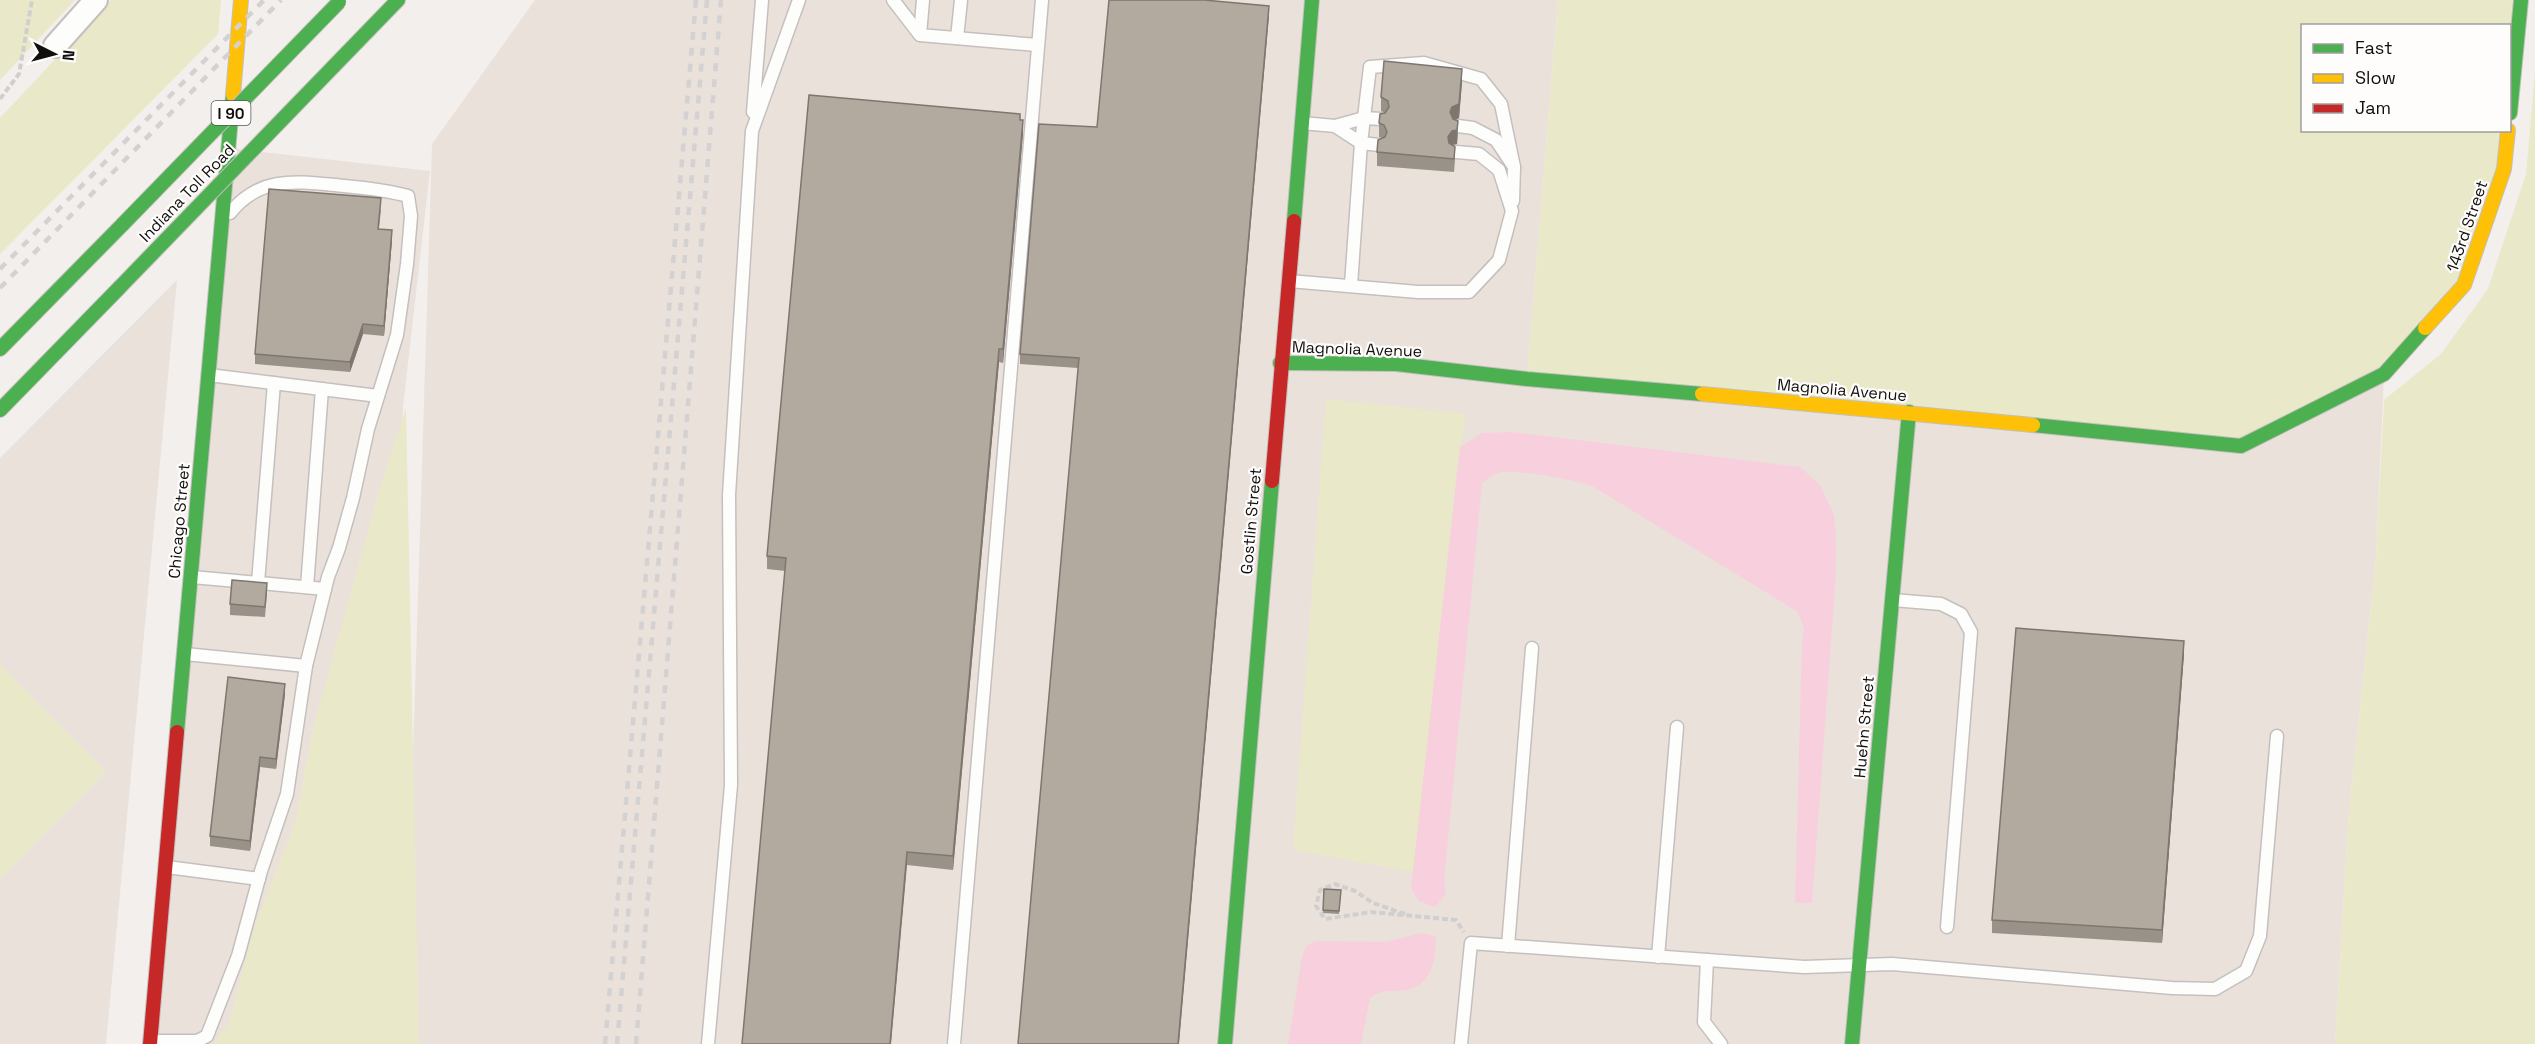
<svg xmlns="http://www.w3.org/2000/svg" width="2535" height="1044" font-family="'Space Grotesk',sans-serif">
  <rect width="100%" height="100%" fill="#f3efed"/>
  <g fill="#ebe1db">
    <polygon points="535,0 1558,0 1527,379 2384,374 2376,559 2349,812 2335,1044 404,1044 432,144"/>
    <polygon points="228,148 430,171 403,407 385,1044 150,1044"/>
    <polygon points="177,280 106,1044 0,1044 0,458"/>
  </g>
  <g fill="#e9e8c9">
    <polygon points="0,0 75,0 0,80"/>
    <polygon points="111,0 221,0 218,34 0,254 0,118"/>
    <polygon points="1558,0 2521,0 2510,26 2302,26 2302,130 2508,131 2464,285 2384,374 2241,446 1527,379"/>
    <polygon points="2535,72 2535,1044 2335,1044 2349,812 2376,559 2384,400 2441,354 2488,289 2526,174"/>
    <polygon points="1326,399 1466,414 1458,460 1414,872 1293,850"/>
    <polygon points="406,408 419,1044 213,1044 229,1023 253,930 295,823 313,729 382,481"/>
    <polygon points="0,664 106,771 0,879"/>
  </g>
  <g fill="#f7cfdd">
    <path d="M1512 432 1800 467 1820 485 1834 515 1836 535V573L1812 903H1795L1802 642 1804 629 1798 612 1592 486C1577 480 1512 468 1498 473 1493 474 1487 480 1482 483L1444 881 1446 894 1435 907 1419 901 1411 889 1460 447 1482 433Z"/>
    <path d="M1421 933 1436 936C1435 958 1434 985 1406 990 1389 993 1387 987 1370 998L1361 1044H1288L1302 957 1307 945 1316 941 1385 942Z"/>
  </g>
  <g fill="none" stroke-linecap="round" stroke-linejoin="round">
    <g stroke="#c3c0be" stroke-width="15">
      <g id="lane">
        <polyline points="893,0 920,35"/>
        <polyline points="923,0 920,35 1037,45"/>
        <polyline points="957,38 961,0"/>
        <polyline points="753,112 762,0"/>
        <polyline points="1302,123 1335,126 1361,143 1379,145"/>
        <polyline points="1335,126 1364,118 1381,119"/>
        <polyline points="1458,126 1473,128 1496,140 1514,167 1513,201"/>
        <polyline points="1289,281 1418,292 1469,292 1499,260 1512,211 1499,170 1479,154 1456,152"/>
        <polyline points="1351,285 1361,143 1370,67 1424,63 1481,79 1501,104 1514,167"/>
        <polyline points="209,375 378,396"/>
        <polyline points="192,577 325,589"/>
        <polyline points="258,583 274,383"/>
        <polyline points="307,587 322,389"/>
        <polyline points="1893,600 1941,604 1961,614 1971,632 1947,927"/>
        <polyline points="185,654 306,666"/>
        <polyline points="167,867 259,879"/>
        <polyline points="1508,946 1532,648"/>
        <polyline points="1658,957 1677,727"/>
        <polyline points="1707,960 1704,1022 1721,1044"/>
        <path d="M151 1041H197L207 1036 238 956 261 871 287 794 306 666 328 577 339 548 353 498 368 429 397 335 407 264 411 216 408 196C386 190 366 188 344 186 299 182 261 174 230 213"/>
        <polyline points="708,1044 731,785 729,495 752,131 799,0"/>
        <polyline points="954,1044 1042,0"/>
        <polyline points="1461,1044 1471,943 1804,967 1892,964 2172,988 2215,989 2246,971 2260,936 2277,736"/>
      </g>
    </g>
    <g stroke="#c3c0be" stroke-width="26">
      <polyline id="street" points="55,46 96,0"/>
    </g>
    <g stroke="#c3c0be" stroke-width="16">
      <g id="fast">
        <polyline points="333,67 398,0"/>
        <polyline points="2510,113 2521,0"/>
        <polyline points="1294,221 1312,0"/>
        <polyline points="0,349 123,224"/>
        <polyline points="1280,363 1396,364 1527,379 1702,394"/>
        <polyline points="0,410 120,287"/>
        <polyline points="2033,425 2241,446 2384,374 2425,328"/>
        <polyline points="177,732 233,95"/>
        <polyline points="1225,1044 1272,481"/>
        <polyline points="1852,1044 1909,412"/>
      </g>
    </g>
    <g stroke="#c3c0be" stroke-width="16">
      <g id="slow">
        <polyline points="233,95 241,0"/>
        <polyline points="2425,328 2464,285 2504,169 2508,130"/>
        <polyline points="1702,394 2033,425"/>
      </g>
    </g>
    <g stroke="#c3c0be" stroke-width="16">
      <g id="jam">
        <polyline points="1272,481 1294,221"/>
        <polyline points="150,1044 177,732"/>
      </g>
    </g>
    <g stroke="#d0cfcf" stroke-width="4" stroke-dasharray="6 3" stroke-linecap="butt">
      <polyline points="0,99 19,74 32,0"/>
      <polyline points="1405,914 1373,903 1355,891 1335,884 1320,890 1316,906 1325,919 1371,912 1456,920 1464,932"/>
    </g>
    <use href="#lane" stroke="#fdfdfc" stroke-width="12"/>
    <use href="#street" stroke="#fdfdfc" stroke-width="22"/>
    <use href="#fast" stroke="#4caf50" stroke-width="14"/>
    <use href="#slow" stroke="#ffc107" stroke-width="14"/>
    <use href="#jam" stroke="#c62828" stroke-width="14"/>
    <g stroke="#d3d1d1" stroke-width="4.5" stroke-dasharray="8 8" stroke-linecap="butt">
      <polyline points="0,269 264,0"/>
      <polyline points="0,288 281,0"/>
      <polyline points="605,1044 696,0"/>
      <polyline points="617,1044 707,0"/>
      <polyline points="636,1044 721,0"/>
    </g>
    <g stroke="#c3c0be" stroke-width="16" stroke-linecap="butt">
      <g id="fast-bridge">
        <polyline points="123,224 339,2"/>
        <polyline points="120,287 333,67"/>
      </g>
    </g>
    <use href="#fast-bridge" stroke="#4caf50" stroke-width="14"/>
  </g>
  <g fill="#999288">
    <polygon points="1269,16 1078,368 1020,364 1020,354 1097,127"/>
    <polygon points="1462,82 1459,118 1455,120 1458,134 1457,144 1452,145 1455,160 1454,172 1377,166 1377,152 1382,138 1379,137 1379,123 1385,113 1381,111 1381,97"/>
    <polygon points="1020,120 1023,133 1003,363 999,362 953,870 907,865 785,571 767,569 767,556"/>
    <polygon points="381,209 379,229 392,240 384,336 363,334 350,372 255,364 255,354"/>
    <polygon points="267,593 265,617 230,615 230,604"/>
    <polygon points="2184,654 2162,943 1992,933 1992,920"/>
    <polygon points="285,694 276,769 260,767 250,851 210,846 210,836"/>
    <polygon points="1324,889 1341,890 1339,914 1323,913"/>
  </g>
  <g fill="#7d776f">
    <polygon points="1269,6 1269,16 1179,1044 1178,1044"/>
    <polygon points="1462,69 1462,82 1459,118 1452,121 1450,112"/>
    <polygon points="1023,120 1023,133 1003,363 1003,349"/>
    <polygon points="1458,121 1457,144 1452,145 1448,151 1448,137"/>
    <polygon points="392,230 392,240 384,336 384,326"/>
    <polygon points="363,324 363,334 350,372 350,362"/>
    <polygon points="999,349 999,362 953,870 953,856"/>
    <polygon points="2184,641 2184,654 2162,943 2162,930"/>
    <polygon points="285,684 285,694 276,769 276,759"/>
    <polygon points="260,757 260,767 250,851 250,841"/>
    <polygon points="907,852 907,865 891,1044 890,1044"/>
  </g>
  <g fill="#b2aa9e" stroke="#7d776f" stroke-width="1.5">
    <polygon points="1109,0 1204,0 1269,6 1178,1044 1018,1044 1079,358 1020,354 1039,124 1097,127"/>
    <polygon points="1384,61 1462,69 1459,104 1452,107 1450,112 1453,119 1458,121 1457,130 1452,131 1448,137 1449,143 1455,147 1454,159 1377,152 1378,140 1385,137 1387,132 1384,125 1379,123 1380,114 1385,113 1389,107 1388,101 1381,97"/>
    <polygon points="809,95 1020,114 1020,120 1023,120 1003,349 999,349 953,856 907,852 890,1044 742,1044 786,558 767,556"/>
    <polygon points="269,189 381,198 378,229 392,230 384,326 363,324 350,362 255,354"/>
    <polygon points="232,580 267,583 265,607 230,604"/>
    <polygon points="2016,628 2184,641 2162,930 1992,920"/>
    <polygon points="228,677 285,684 276,759 260,757 250,841 210,836"/>
    <polygon points="1324,889 1341,890 1339,911 1323,910"/>
  </g>
  <g text-anchor="middle" dominant-baseline="central" stroke-width="4.5" stroke-linejoin="round" paint-order="stroke">
    <rect fill="#fefdfc" stroke="#585655" stroke-width="1.5" x="211.5" y="101" width="39" height="24" rx="4.5"/>
    <g font-size="15" font-weight="bold" fill="#110f0e">
      <text x="231" y="113">I 90</text>
    </g>
    <g font-size="16" fill="#110f0e" stroke="#fefdfc">
      <text transform="translate(187 193) rotate(-46)">Indiana Toll Road</text>
      <text transform="translate(2467 226) rotate(-71)">143rd Street</text>
      <text transform="translate(1357 349) rotate(2)">Magnolia Avenue</text>
      <text transform="translate(1842 390) rotate(5)">Magnolia Avenue</text>
      <text transform="translate(179 521) rotate(-85)">Chicago Street</text>
      <text transform="translate(1251 521) rotate(-85)">Gostlin Street</text>
      <text transform="translate(1864 727) rotate(-85)">Huehn Street</text>
    </g>
  </g>
  <rect x="2301" y="24" width="210" height="108" fill="#fefdfc" stroke="#9f9e9d" stroke-width="1.5"/>
  <rect x="2313" y="44" width="30" height="9" fill="#4caf50" stroke="#9f9e9d" stroke-width="1.5"/>
  <text x="2355" y="54" font-size="18" fill="#110f0e">Fast</text>
  <rect x="2313" y="74" width="30" height="9" fill="#ffc107" stroke="#9f9e9d" stroke-width="1.5"/>
  <text x="2355" y="84" font-size="18" fill="#110f0e">Slow</text>
  <rect x="2313" y="104" width="30" height="9" fill="#c62828" stroke="#9f9e9d" stroke-width="1.5"/>
  <text x="2355" y="114" font-size="18" fill="#110f0e">Jam</text>
  <g transform="translate(54 54) rotate(96)" stroke="#fefdfc" stroke-width="4.5" paint-order="stroke">
  <path d="M0-4.5L10 22L0 15L-10 22Z" fill="#110f0e"/>
  <text y="-9" font-size="16" font-weight="bold" text-anchor="middle" fill="#110f0e">N</text>
  </g>
</svg>
